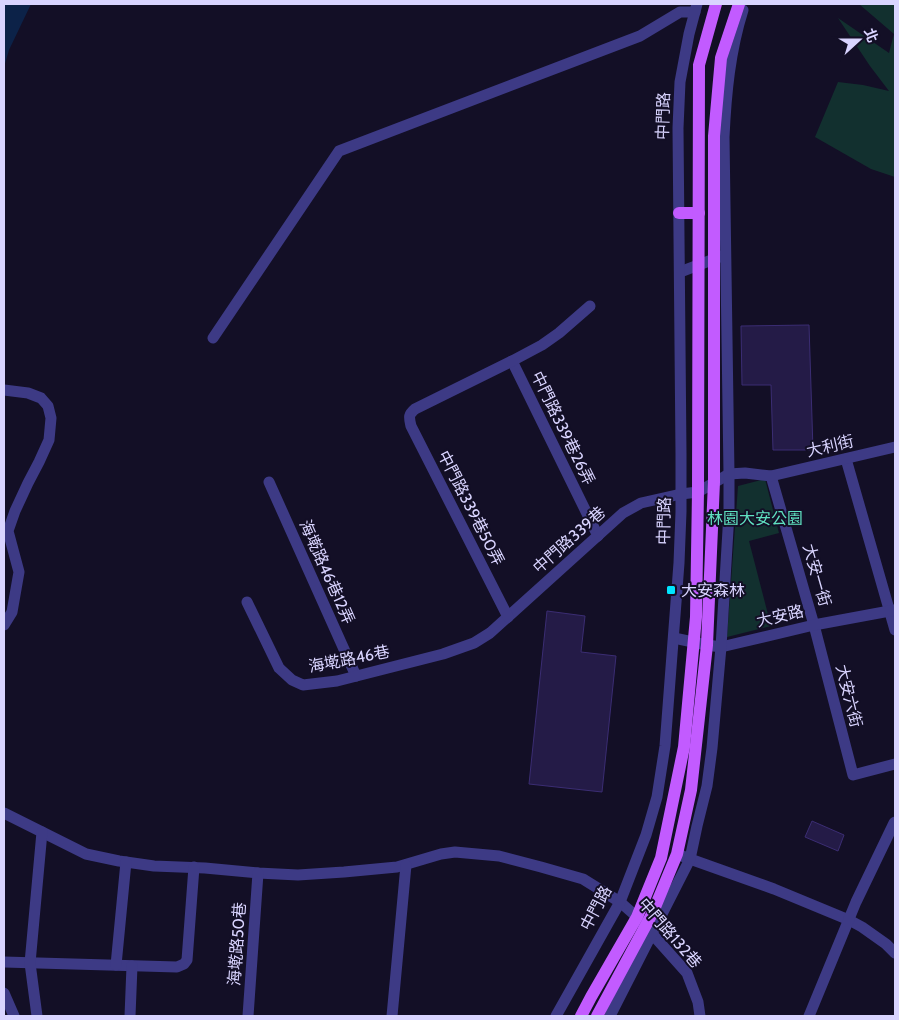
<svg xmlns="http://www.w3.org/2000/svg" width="899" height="1020" font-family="Cabin,'Noto Sans TC',sans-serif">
  <rect width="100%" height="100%" fill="#130f26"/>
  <g fill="#12302f">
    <polygon points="859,4 895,4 895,177 871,169 815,137 838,82 863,85 889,91 870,66 838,18 889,53 894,34"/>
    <polygon points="765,479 779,533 749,541 771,626 727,637 738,486"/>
  </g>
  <polygon fill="#0c2248" points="4,4 31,4 9,50 4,67"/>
  <g fill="#241b47" stroke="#3b2d73">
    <polygon points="809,325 813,450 773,450 771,385 742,385 741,326"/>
    <polygon points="547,611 585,616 581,652 616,656 602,792 529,784"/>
    <polygon points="812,821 844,835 838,851 805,837"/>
  </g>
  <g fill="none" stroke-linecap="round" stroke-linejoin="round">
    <g stroke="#3d3a85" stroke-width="11">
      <polyline points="680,272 722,256"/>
      <polyline points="213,338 339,151 640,36 680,12 695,12"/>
      <polyline points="512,361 598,536"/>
      <polyline points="4,390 28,393 41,398 48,406 51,418 49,440 39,462 28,483 15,511 8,531 19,572 12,612 4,625"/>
      <polyline points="846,459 895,630"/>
      <polyline points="771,476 814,625 853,775 895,764"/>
      <polyline points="269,482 356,676"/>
      <polyline points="247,602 279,668 292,680 303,685 337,681 443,654 474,643 490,633 623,513 641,503 681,494 698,492 729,474 745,473 771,476 895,447"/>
      <path d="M508 617 411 426C409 417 408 415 415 409L512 361 542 345 559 333 590 306"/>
      <polyline points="674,638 707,645 721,647 814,625 895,610"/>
      <polyline points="4,813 86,854 119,861 154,866 205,868 258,873 298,875 344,872 397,867 441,854 455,852 499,856 541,867 583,879 620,902 637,917 687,973 698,1002 700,1016"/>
      <polyline points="677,854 690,859 774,889 849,920 862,927 886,944 895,953"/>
      <polyline points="4,962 177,967 184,964 187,960 194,867"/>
      <polyline points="116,965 126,862"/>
      <polyline points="4,993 14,1016"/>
      <polyline points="37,1016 30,963 42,832"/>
      <polyline points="130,1016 132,966"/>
      <polyline points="248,1016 258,873"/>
      <polyline points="392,1016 406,865"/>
      <polyline points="556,1016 620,902 646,835 657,797 665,746 679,563 681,512 681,453 678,128 680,82 689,34 697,4"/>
      <path d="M610 1016 690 859 697 826 707 786 712 748 721 647 729 513V474L724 137C726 94 730 51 743 10"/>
      <polyline points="809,1016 856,902 894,823 895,822"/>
    </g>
    <g stroke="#c25bff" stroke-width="12">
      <polyline points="679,213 699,213"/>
      <polyline points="581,1016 591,997 637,917 661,858 684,747 696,617 698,492 699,65 716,4"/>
      <polyline points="597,1016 653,912 677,854 691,790 707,645 714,482 714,136 721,58 739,4"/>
    </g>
  </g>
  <rect fill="#00e5ff" stroke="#130f26" stroke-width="2" x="666" y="585" width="10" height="10" rx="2.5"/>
  <g text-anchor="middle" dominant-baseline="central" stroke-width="4" stroke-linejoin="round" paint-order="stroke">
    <g font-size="16" fill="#d9d4ff" stroke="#130f26">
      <text transform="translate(663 116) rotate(-88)">中門路</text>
      <text transform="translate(563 428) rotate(64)">中門路339巷26弄</text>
      <text transform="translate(830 446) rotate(-13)">大利街</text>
      <text transform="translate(471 508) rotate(63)">中門路339巷50弄</text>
      <text transform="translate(664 521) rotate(-89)">中門路</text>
      <text transform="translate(569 540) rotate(-42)">中門路339巷</text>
      <text transform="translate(327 572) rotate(66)">海墘路46巷12弄</text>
      <text transform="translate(817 575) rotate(74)">大安一街</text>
      <text transform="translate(780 616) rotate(-13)">大安路</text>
      <text transform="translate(349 659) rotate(-11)">海墘路46巷</text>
      <text transform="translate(849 696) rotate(76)">大安六街</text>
      <text transform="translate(596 908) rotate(-62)">中門路</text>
      <text transform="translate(670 933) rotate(49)">中門路132巷</text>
      <text transform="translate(237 944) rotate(-86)">海墘路50巷</text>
    </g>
    <g font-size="16" fill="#5fe0c0" stroke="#130f26">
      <text x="755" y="518">林園大安公園</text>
    </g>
    <g font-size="16" fill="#d9d4ff" stroke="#130f26" text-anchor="start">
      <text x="681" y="590">大安森林</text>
    </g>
  </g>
  <rect width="899" height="1020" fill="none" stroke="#d9d4ff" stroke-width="10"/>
  <g transform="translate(859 40) rotate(69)" stroke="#130f26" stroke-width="4" paint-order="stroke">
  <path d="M0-4L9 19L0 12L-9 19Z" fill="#d9d4ff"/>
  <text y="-8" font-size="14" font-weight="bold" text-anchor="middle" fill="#d9d4ff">北</text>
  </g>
</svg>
